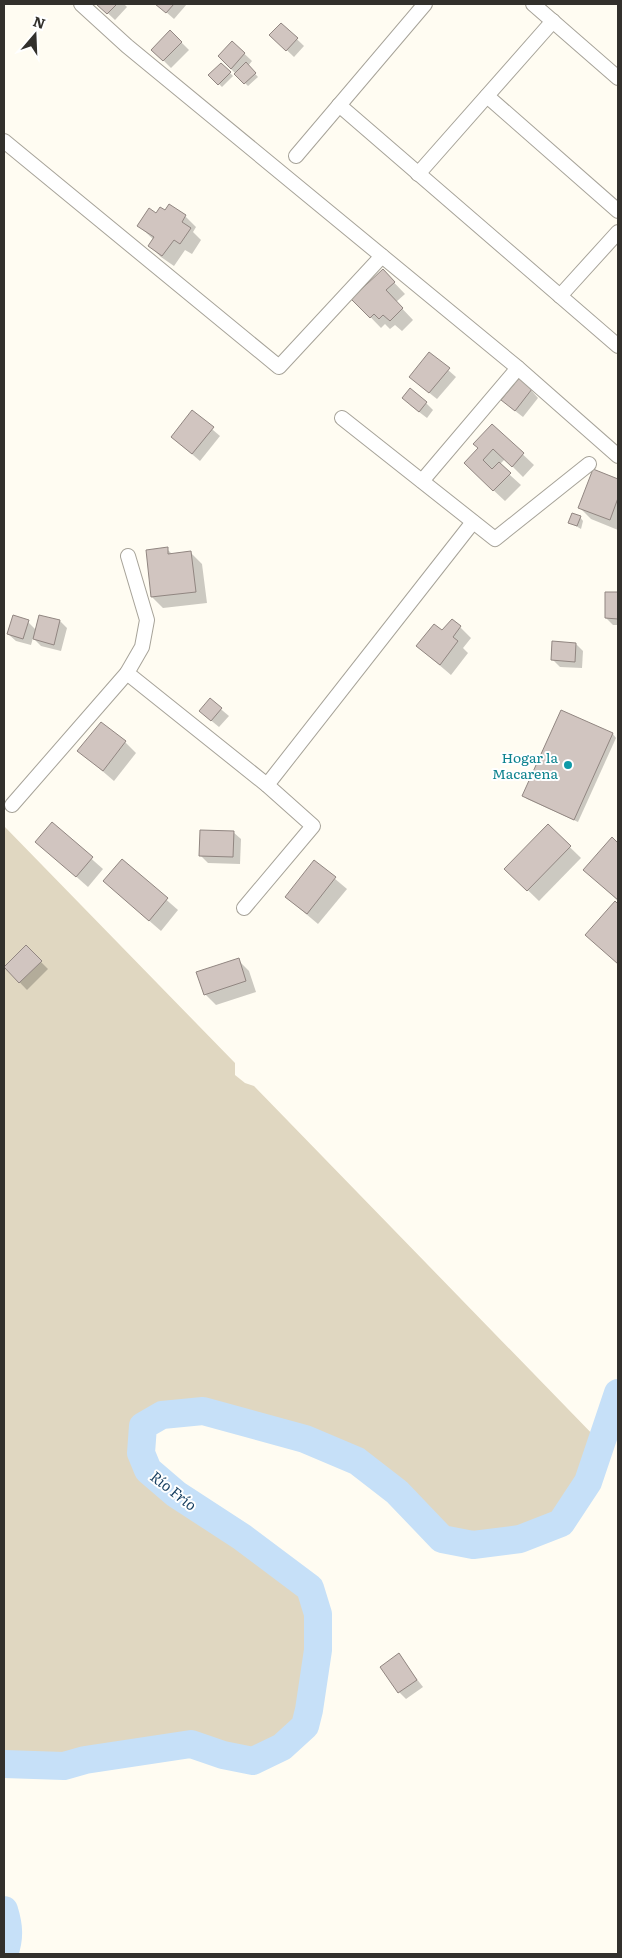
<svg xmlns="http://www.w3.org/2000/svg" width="622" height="1958" font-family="Literata,serif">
  <rect width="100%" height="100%" fill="#fffcf2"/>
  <g fill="#e0d7c1">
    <polygon points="4,826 235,1063 235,1075 245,1083 254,1086 600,1442 588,1482 561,1523 520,1539 473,1545 442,1539 397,1492 357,1461 305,1439 203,1411 162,1415 143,1426 141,1453 148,1470 176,1494 242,1537 310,1588 318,1614 318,1650 309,1710 305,1726 282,1747 253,1761 223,1755 191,1744 85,1760 64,1766 4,1764"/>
    <path d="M4 1910C9 1926 10 1938 4 1954Z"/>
  </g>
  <g fill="#0003">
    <polygon points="98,4 124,4 127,7 115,20"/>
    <polygon points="157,4 187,4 174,19"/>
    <polygon points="281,24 304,46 294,57 271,35"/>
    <polygon points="171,32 189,50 171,68 153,50"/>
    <polygon points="232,42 252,61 248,66 258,77 248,86 226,64"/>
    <polygon points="221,64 233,76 222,87 210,75"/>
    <polygon points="170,205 185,216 196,227 193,232 201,240 192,254 185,250 174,266 161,257 150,246 154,240 139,226 156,214 165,212"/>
    <polygon points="383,271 405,294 396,302 413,320 402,331 395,325 390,329 385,324 381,328 353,299"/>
    <polygon points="430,354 456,377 437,399 418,384"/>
    <polygon points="531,390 538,398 523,417 510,407"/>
    <polygon points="426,403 433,410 427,418 410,405"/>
    <polygon points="192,412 220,436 200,461 172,437"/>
    <polygon points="492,425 534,465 523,477 505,459 499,465 521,485 505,501 476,474 480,448"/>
    <polygon points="594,471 618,480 618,530 591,519 580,508"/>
    <polygon points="580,517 583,521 581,529 569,522"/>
    <polygon points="167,549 173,555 191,553 202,564 207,603 163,608 152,597"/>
    <polygon points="606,594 618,594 618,625 613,625 606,618"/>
    <polygon points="60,621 67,628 61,651 41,646 33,638 31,645 16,641 8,634 28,622 36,630"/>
    <polygon points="460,627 471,638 463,648 468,653 451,675 417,646 443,632"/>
    <polygon points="576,644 583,651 582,668 560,667 552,659"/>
    <polygon points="210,700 229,716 219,727 208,718"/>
    <polygon points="562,712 613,734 616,738 578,822 527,799 524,796"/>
    <polygon points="125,742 136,753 114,781 79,751"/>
    <polygon points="52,824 103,869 88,887 37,842"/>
    <polygon points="548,826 581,858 539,901 506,869"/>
    <polygon points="233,832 241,839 240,864 208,863 201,856"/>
    <polygon points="612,839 618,844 618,901 585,870"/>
    <polygon points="122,861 178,910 161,931 116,892"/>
    <polygon points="315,862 347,889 318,924 286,897"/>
    <polygon points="615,903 618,906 618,964 587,935"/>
    <polygon points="26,947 48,969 27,990 5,967"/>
    <polygon points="238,960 249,971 256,992 216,1005 205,994"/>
    <polygon points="398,1655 423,1687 406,1699 399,1692"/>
  </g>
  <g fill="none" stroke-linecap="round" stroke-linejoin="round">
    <g stroke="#c6e0f8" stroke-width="28">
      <polyline points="4,1764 64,1766 85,1760 191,1744 223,1755 253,1761 282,1747 305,1726 309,1710 318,1650 318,1614 310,1588 242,1537 176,1494 148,1470 141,1453 143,1426 162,1415 203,1411 305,1439 357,1461 397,1492 442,1539 473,1545 520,1539 561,1523 588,1482 618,1393"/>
      <path d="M4 1910C9 1926 10 1938 4 1954"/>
    </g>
  </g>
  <g fill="#d1c5c0" stroke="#918681">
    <polygon points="96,4 117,4 107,14"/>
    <polygon points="155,4 174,4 166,13"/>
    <polygon points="281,23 298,38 286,51 269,35"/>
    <polygon points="170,30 182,42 163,61 151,50"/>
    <polygon points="232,41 245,53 231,69 218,56"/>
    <polygon points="246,62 256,73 244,84 234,74"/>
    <polygon points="221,63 231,72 218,85 208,75"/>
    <polygon points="169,204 186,215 182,222 191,228 180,244 174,240 162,256 148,246 154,237 137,226 149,208 156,213 160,207 165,210"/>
    <polygon points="383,269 395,282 386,290 403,308 390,321 383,315 379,319 374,314 370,318 351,299"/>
    <polygon points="429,352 450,368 429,393 409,377"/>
    <polygon points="519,378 532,389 515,411 501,400"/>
    <polygon points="410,388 427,402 419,412 402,398"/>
    <polygon points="192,410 214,427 192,454 171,437"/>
    <polygon points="492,424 524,453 512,467 493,449 483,460 492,469 499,462 511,473 493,491 464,463 478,448 473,444"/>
    <polygon points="593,469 618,479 618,498 610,520 578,508"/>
    <polygon points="572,513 581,516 577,526 568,523"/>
    <polygon points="168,547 168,554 191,551 196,592 151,597 146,550"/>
    <polygon points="605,592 618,592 618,619 605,618"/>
    <polygon points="13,615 29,620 23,639 7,634"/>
    <polygon points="39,615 60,620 54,645 33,639"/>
    <polygon points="452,619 461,626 453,637 458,641 440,665 416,646 434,624 442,630"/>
    <polygon points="552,641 576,643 575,662 551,660"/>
    <polygon points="210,698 222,708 211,721 199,711"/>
    <polygon points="561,710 613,733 574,820 522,796"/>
    <polygon points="101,722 126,741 103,771 77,751"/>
    <polygon points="52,822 93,857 76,877 35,842"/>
    <polygon points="548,824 571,846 527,891 504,869"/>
    <polygon points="200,830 234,831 233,857 199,856"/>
    <polygon points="612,837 618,843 618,900 583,870"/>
    <polygon points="122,859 168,898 149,921 103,881"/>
    <polygon points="314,860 336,877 307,914 285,897"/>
    <polygon points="615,901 618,904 618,964 585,935"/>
    <polygon points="26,945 42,961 19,983 4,967"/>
    <polygon points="239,958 246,981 204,995 196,972"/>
    <polygon points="399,1653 417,1680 398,1693 380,1667"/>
  </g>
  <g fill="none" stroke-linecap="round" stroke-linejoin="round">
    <g stroke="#a7a399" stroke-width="16">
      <g id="street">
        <polyline points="81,4 127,46 518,368 618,456"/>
        <polyline points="533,4 618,78"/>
        <polyline points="487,96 618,211"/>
        <polyline points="339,105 618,346"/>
        <polyline points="4,141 279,367 382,256"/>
        <polyline points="296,156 425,4"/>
        <polyline points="418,174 553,21"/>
        <polyline points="560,296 618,232"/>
        <polyline points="342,418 495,539 589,464"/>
        <polyline points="422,481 518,368"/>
        <polyline points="127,673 267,785 313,826 244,908"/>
        <polyline points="267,785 473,522"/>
        <polyline points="12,805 127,673 142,647 147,620 128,556"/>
      </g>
    </g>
    <use href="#street" stroke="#fff" stroke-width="14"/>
  </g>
  <circle fill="#0f9aa8" stroke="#fff" stroke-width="2" cx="568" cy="765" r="5"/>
  <g text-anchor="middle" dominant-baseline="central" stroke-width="4" stroke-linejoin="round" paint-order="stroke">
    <g font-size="14" fill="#0d838f" stroke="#fff" text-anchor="end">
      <text x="558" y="757">Hogar la<tspan x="558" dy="16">Macarena</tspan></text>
    </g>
    <g font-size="15" font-style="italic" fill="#184062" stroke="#fff">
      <text transform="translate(174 1490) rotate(38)">Río Frío</text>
    </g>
  </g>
  <rect width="622" height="1958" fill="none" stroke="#32302c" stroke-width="10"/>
  <g transform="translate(35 35) rotate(19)" stroke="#ffffff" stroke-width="4" paint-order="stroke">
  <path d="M0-4L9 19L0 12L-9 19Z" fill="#32302c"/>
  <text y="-8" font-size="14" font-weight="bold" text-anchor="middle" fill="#32302c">N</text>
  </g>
</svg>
